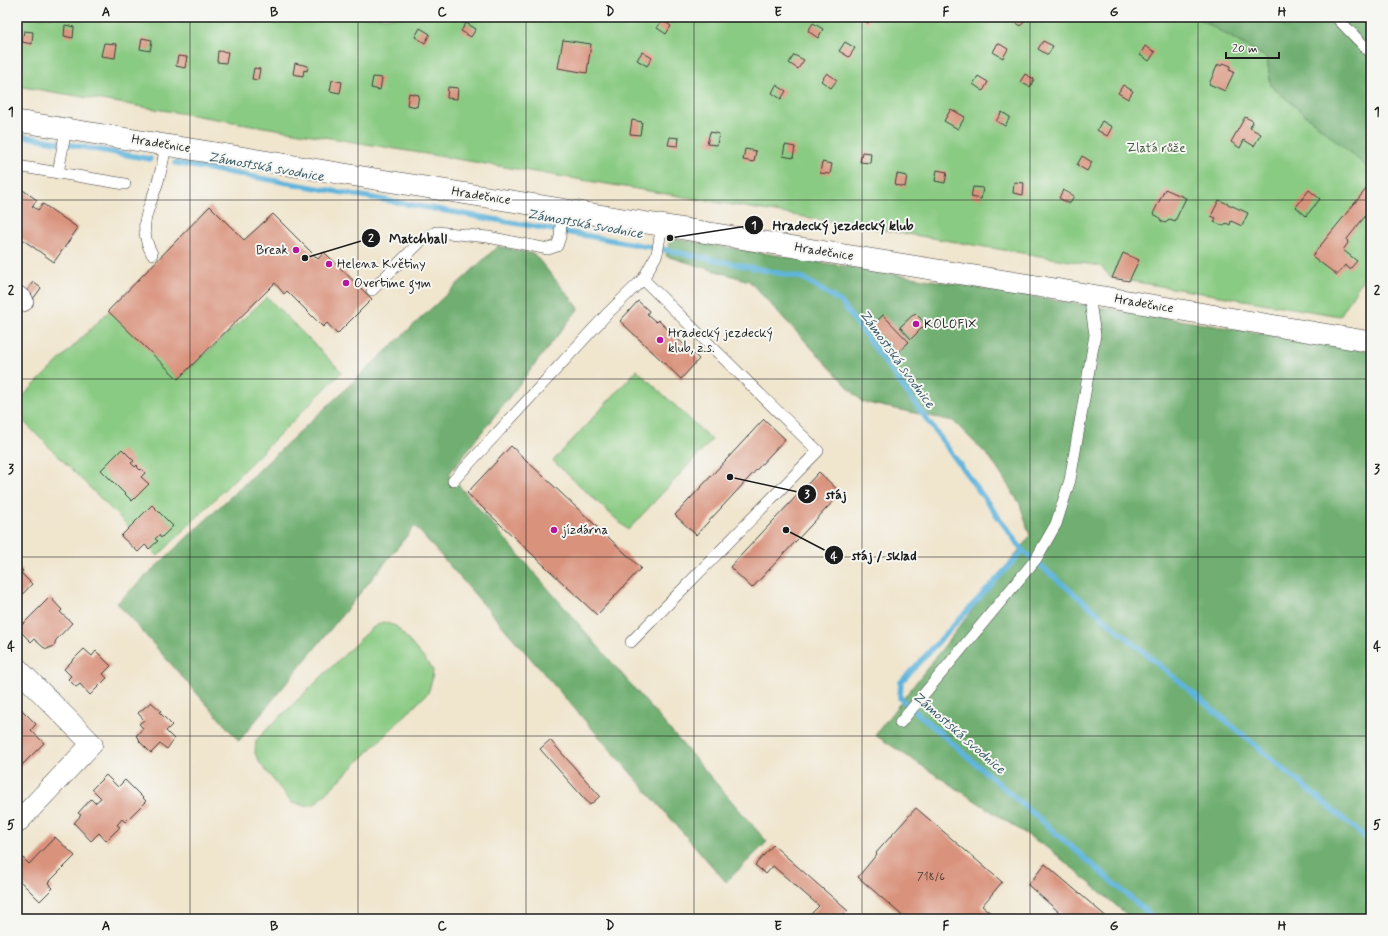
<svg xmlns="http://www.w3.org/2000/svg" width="1388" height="936" font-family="Mynerve,sans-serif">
  <rect width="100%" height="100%" fill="#f6f6f2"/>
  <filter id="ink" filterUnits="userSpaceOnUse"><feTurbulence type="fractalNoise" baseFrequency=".025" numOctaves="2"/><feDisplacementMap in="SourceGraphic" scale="8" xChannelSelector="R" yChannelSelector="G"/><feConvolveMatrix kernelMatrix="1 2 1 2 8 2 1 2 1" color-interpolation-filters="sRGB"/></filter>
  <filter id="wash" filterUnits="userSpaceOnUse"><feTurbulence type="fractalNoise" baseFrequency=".012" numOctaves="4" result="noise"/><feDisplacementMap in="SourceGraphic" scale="16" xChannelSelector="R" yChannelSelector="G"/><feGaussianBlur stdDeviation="0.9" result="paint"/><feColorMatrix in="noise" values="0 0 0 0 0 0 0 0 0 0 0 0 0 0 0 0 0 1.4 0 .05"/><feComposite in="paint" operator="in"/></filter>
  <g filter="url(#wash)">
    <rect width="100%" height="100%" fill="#f0e5cd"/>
    <g fill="#8acb83" stroke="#537450">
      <polygon points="17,17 1196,17 1267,58 1271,86 1371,170 1371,266 1340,316 1112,278 1100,266 17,86"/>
      <polygon points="267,297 342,372 158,556 17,415 17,402 110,310 178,379"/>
      <polygon points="637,370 712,440 628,530 553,461"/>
      <polygon points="383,622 396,626 433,669 432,680 428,693 314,805 304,805 292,803 259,762 255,753 256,740 372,628"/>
    </g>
    <g fill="#6faf71" stroke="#466646">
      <polygon points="1196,17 1371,17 1371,170 1271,86 1267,58"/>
      <polygon points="670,238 1371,351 1371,919 1132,919 1052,851 875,735 1030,536 1020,504 991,459 953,421 862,402 749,281 666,256"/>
      <polygon points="498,246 534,254 579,308 449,474 767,842 726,882 415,526 239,741 117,603"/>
    </g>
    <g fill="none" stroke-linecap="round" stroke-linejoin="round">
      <g stroke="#5eb4db" stroke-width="5.5">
        <polyline points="1364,17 1371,24"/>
        <polyline points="17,135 150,159"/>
        <polyline points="175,163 656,248 803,278 841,302 1023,551 901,682 900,698 1155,919"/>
        <polyline points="1023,551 1371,842"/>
      </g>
    </g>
    <g id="blocks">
      <g fill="#d9927c">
        <polygon points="858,17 872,17 868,23"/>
        <polygon points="1013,17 1027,17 1021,26 1012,20"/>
        <polygon points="662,20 671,26 666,34 657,28"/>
        <polygon points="466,23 476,29 471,37 461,31"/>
        <polygon points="813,23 823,29 818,38 808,31"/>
        <polygon points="65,25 74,27 73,38 64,36"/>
        <polygon points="420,28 430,34 425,43 415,37"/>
        <polygon points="24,31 33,32 32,44 22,42"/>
        <polygon points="142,38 152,40 150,51 140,49"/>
        <polygon points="563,40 591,44 587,73 558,68"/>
        <polygon points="1043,41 1053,46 1048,55 1038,49"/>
        <polygon points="845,42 855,48 849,57 839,51"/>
        <polygon points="104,43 117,44 115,58 101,56"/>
        <polygon points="998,43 1008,49 1003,58 993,52"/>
        <polygon points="1145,46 1155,52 1149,61 1140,55"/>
        <polygon points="218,51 228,52 226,63 217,62"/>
        <polygon points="642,52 652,58 647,66 637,60"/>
        <polygon points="794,55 804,60 798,69 789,63"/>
        <polygon points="178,56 187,57 185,68 176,66"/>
        <polygon points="295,63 308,66 307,71 304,70 303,76 293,74"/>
        <polygon points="1223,63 1231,66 1229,70 1234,72 1225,91 1209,84 1218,64 1221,66"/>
        <polygon points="254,68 260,69 258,80 252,79"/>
        <polygon points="827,73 837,80 831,88 821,81"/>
        <polygon points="1025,74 1034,79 1030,87 1020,82"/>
        <polygon points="978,76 988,82 983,91 973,84"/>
        <polygon points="373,77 382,78 380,90 371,88"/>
        <polygon points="332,80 342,82 340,93 330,91"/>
        <polygon points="776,85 786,91 781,99 772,93"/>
        <polygon points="1123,85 1133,91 1128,99 1118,93"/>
        <polygon points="448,87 458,88 457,99 447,98"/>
        <polygon points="409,93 419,95 417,107 407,105"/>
        <polygon points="951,109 965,117 958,129 944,121"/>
        <polygon points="1002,112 1010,117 1005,126 996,121"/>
        <polygon points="1245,117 1253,121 1250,128 1261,134 1254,146 1244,140 1240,148 1231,142"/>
        <polygon points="632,120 642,122 640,135 630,134"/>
        <polygon points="1102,121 1112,127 1107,136 1097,130"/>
        <polygon points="710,132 719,134 717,145 707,144"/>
        <polygon points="670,137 679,138 678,146 668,145"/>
        <polygon points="785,145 795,147 793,158 783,156"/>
        <polygon points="745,149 756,151 754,162 743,160"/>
        <polygon points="862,152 871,153 870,163 860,162"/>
        <polygon points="1082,156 1092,162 1087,171 1077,165"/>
        <polygon points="822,162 832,164 830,174 820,173"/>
        <polygon points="937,170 947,172 945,183 935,181"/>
        <polygon points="897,174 907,176 905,187 895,185"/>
        <polygon points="1014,182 1024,183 1023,195 1013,193"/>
        <polygon points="1371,183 1371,209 1347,239 1348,243 1343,250 1357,261 1350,269 1345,265 1337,275 1312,256"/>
        <polygon points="17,186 37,200 32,206 38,210 43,204 78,228 54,262 19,237 21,234 17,232"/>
        <polygon points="973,187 983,188 981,199 971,197"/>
        <polygon points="1165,189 1186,198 1175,221 1170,219 1168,221 1165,223 1161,221 1159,217 1153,214"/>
        <polygon points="1063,190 1074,196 1069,204 1059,198"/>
        <polygon points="1309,190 1320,199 1306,216 1296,207"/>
        <polygon points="1219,200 1248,213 1242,226 1231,221 1230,225 1226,223 1224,226 1214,222 1216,218 1211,216"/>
        <polygon points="210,206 244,240 273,214 318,259 324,252 372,299 337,334 327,323 323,327 287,291 284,294 275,283 178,379 108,311"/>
        <polygon points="1123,253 1139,260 1129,281 1112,278"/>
        <polygon points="33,282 41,288 33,299 26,293"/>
        <polygon points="638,301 649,311 647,314 656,322 658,320 699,359 681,379 620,321"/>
        <polygon points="915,313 926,324 911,339 900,327"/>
        <polygon points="883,315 909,342 897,353 872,326"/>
        <polygon points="764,419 785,439 696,535 675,515"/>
        <polygon points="511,446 641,568 597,615 467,493"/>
        <polygon points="122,449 134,461 131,463 135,467 137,465 138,466 137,467 140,470 141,469 145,473 141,477 149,484 132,501 101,470"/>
        <polygon points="819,472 841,493 752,588 730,567"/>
        <polygon points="152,505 173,526 161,538 159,535 155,539 158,541 149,549 145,545 138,552 121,536"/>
        <polygon points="17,565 23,571 21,573 32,584 17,600"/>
        <polygon points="50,597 62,610 60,612 72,623 56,640 54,646 47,649 43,647 34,639 31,642 18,629"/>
        <polygon points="84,649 92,656 96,651 111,666 103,674 107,678 90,695 80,684 76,687 68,679 71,676 64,669"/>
        <polygon points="151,702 161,711 159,712 172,725 166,731 174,739 167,749 160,744 151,753 139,741 140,740 136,736 143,728 139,724 144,720 138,713"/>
        <polygon points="21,709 36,724 31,730 44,743 17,770 17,713"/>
        <polygon points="550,740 600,796 590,805 540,749"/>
        <polygon points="106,775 118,787 125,780 146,801 125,822 122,819 117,825 120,827 106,841 99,833 91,841 74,823 81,815 78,813 91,799 95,803 101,798 92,789"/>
        <polygon points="916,808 1002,882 982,906 991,913 986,919 906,919 858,877 877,854 876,853"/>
        <polygon points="55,837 75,856 48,883 53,888 40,901 17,878 17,858 20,855 29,864"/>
        <polygon points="773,845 848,911 840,919 814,919 810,915 819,906 773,866 766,874 755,865"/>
        <polygon points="1045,864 1109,919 1067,919 1028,885"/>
      </g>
    </g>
  </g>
  <g filter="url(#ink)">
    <use href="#blocks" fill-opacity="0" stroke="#3c3a37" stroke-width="1"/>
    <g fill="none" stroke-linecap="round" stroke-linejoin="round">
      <g stroke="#3c3a37" stroke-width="12">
        <g id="service">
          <polyline points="1336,17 1371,53"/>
          <polyline points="17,166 125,184"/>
          <polyline points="58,173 66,129"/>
          <path d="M152 254C136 224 150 209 158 181 162 169 164 156 166 144"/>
          <polyline points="372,290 421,241 436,232 488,237 548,249 557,246 560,237 562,210"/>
          <polyline points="453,481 607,314 643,279"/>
          <polyline points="631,642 818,451 643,279 657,254 662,225"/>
          <polyline points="900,723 1036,559 1056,524 1070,480 1095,335 1089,295"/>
        </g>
      </g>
      <g stroke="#3c3a37" stroke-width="22">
        <g id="minor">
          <polyline points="17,121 1098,296 1371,342"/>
          <polyline points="17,296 23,301"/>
          <polyline points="17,668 92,744 17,823"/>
        </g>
      </g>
      <use href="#service" stroke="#fff" stroke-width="11"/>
      <use href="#minor" stroke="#fff" stroke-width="21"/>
    </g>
  </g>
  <path fill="none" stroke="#1c1c1c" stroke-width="1" stroke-opacity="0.55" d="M190 17V919M358 17V919M526 17V919M694 17V919M862 17V919M1030 17V919M1198 17V919M17 200H1371M17 379H1371M17 557H1371M17 736H1371"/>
  <g fill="#b5179e" stroke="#f6f6f2" stroke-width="1.5">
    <circle cx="296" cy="250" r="4"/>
    <circle cx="329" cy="264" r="4"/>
    <circle cx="346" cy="283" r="4"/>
    <circle cx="916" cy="324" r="4"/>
    <circle cx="660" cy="340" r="4"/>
    <circle cx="554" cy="530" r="4"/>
  </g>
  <g text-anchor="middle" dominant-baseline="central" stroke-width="4" stroke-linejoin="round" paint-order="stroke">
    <g font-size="11" fill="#4b3a34">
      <text x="931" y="877">718/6</text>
    </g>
    <g font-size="13" fill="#1c1c1c" stroke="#f6f6f2">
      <text transform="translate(161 144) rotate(9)">Hradečnice</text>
      <text transform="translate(481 196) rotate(9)">Hradečnice</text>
      <text transform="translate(824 252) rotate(9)">Hradečnice</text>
      <text transform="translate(1144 304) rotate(10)">Hradečnice</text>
    </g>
    <g font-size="13" fill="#425940" stroke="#f6f6f2">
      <text x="1156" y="148">Zlatá růže</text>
    </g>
    <g font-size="13" fill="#1c1c1c" stroke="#f6f6f2" text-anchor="start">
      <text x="288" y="250" text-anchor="end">Break</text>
      <text x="337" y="264">Helena Květiny</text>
      <text x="354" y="283">Overtime gym</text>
      <text x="924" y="324">KOLOFIX</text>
      <text x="668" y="333">Hradecký jezdecký<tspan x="668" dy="15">klub, z.s.</tspan></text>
      <text x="562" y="530">jízdárna</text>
    </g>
    <g font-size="14" font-style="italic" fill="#365968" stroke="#f6f6f2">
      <text transform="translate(266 167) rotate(10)">Zámostská svodnice</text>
      <text transform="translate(585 224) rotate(10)">Zámostská svodnice</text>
      <text transform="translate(897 359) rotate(54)">Zámostská svodnice</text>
      <text transform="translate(959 733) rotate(41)">Zámostská svodnice</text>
    </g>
  </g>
  <path fill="none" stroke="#1c1c1c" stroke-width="1.5" d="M670 238L754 225M305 258L371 238M730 477L807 494M786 530L834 555"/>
  <g fill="#1c1c1c" stroke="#f6f6f2" stroke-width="1.5">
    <circle cx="670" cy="238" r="4"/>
    <circle cx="305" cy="258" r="4"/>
    <circle cx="730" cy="477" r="4"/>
    <circle cx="786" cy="530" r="4"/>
    <circle cx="754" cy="225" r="10"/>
    <circle cx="371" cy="238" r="10"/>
    <circle cx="807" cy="494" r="10"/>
    <circle cx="834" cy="555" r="10"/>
  </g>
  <g font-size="12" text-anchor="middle" font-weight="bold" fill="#fff">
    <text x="754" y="229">1</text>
    <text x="371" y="242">2</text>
    <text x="807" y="498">3</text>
    <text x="834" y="560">4</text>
  </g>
  <g font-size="14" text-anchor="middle" font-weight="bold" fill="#1c1c1c" stroke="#f6f6f2" stroke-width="4" stroke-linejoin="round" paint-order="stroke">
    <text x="843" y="230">Hradecký jezdecký klub</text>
    <text x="418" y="243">Matchball</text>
    <text x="836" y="499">stáj</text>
    <text x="884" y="560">stáj / sklad</text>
  </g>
  <rect width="1388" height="936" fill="none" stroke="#f6f6f2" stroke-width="44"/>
  <path d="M1226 52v6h53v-6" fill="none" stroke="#1c1c1c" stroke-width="2"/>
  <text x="1232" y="52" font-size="12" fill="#1c1c1c" stroke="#f6f6f2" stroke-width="3" paint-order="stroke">20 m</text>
  <rect x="22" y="22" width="1344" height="892" fill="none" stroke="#1c1c1c" stroke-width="1.5"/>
  <g font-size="13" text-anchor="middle" font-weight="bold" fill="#1c1c1c">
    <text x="106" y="16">A</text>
    <text x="274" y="16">B</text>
    <text x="442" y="16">C</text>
    <text x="610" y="16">D</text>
    <text x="778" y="16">E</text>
    <text x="946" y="16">F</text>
    <text x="1114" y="16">G</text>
    <text x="1282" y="16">H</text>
    <text x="11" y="116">1</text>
    <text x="1377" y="116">1</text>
    <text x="11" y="294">2</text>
    <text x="1377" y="294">2</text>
    <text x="11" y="473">3</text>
    <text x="1377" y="473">3</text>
    <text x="11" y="651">4</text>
    <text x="1377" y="651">4</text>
    <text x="11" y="829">5</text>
    <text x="1377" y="829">5</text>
    <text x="106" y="930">A</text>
    <text x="274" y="930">B</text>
    <text x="442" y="930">C</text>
    <text x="610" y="930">D</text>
    <text x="778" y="930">E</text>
    <text x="946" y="930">F</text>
    <text x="1114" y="930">G</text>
    <text x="1282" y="930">H</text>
  </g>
</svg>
